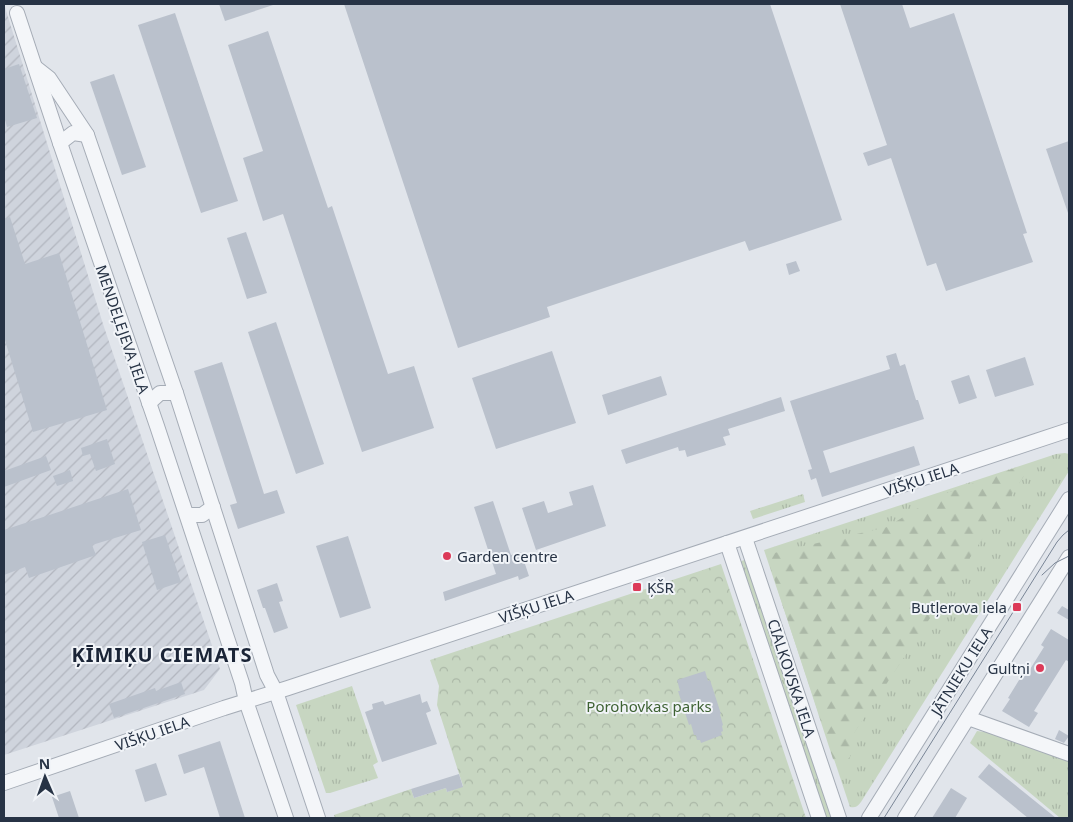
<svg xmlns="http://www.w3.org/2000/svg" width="1073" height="822" font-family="'Noto Sans',sans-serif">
  <defs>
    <pattern id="industrial-furrows" width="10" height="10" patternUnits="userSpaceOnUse" patternTransform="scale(1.25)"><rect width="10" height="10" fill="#cfd4dd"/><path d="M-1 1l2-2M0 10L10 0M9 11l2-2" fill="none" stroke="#b2b6bf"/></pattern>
    <pattern id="grass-tufts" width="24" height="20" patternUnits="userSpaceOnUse" patternTransform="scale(1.25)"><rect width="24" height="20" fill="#c7d6c1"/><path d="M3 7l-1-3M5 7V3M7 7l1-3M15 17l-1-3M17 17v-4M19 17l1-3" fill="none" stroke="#abb8a7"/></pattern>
    <pattern id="forest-firs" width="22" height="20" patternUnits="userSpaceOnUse" patternTransform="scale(1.25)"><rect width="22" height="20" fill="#c7d6c1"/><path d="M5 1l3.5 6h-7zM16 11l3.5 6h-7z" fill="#abb8a7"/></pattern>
    <pattern id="park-crowns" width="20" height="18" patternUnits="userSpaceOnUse" patternTransform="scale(1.25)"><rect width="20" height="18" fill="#c7d6c1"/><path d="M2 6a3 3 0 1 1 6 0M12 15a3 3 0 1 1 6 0" fill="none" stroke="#abb8a7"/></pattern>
  </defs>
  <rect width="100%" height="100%" fill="#e1e5eb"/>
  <polygon fill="url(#industrial-furrows)" points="4,4 103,324 220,669 204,690 4,755"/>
  <g fill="url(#grass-tufts)">
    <path d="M1065 453 1069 454V471L861 802C857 807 855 808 850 807L764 550 1056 454Z"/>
    <polygon points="803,494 805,502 753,519 750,511"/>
    <polygon points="747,559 833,818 824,818 739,562"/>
    <polygon points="352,686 378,762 373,765 378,778 330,793 326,793 296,705"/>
    <polygon points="977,731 992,733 1069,760 1069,818 1060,818 970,743"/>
  </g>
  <polygon fill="url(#forest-firs)" points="1015,468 1026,473 850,739 850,757 841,765 833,759 769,563 774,553 887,527 936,497"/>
  <polygon fill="url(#park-crowns)" points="721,564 806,818 335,818 334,815 411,789 414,798 446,788 447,792 463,786 437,705 439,686 430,660"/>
  <g fill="#bac1cc">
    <polygon points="219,4 273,4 273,5 225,21"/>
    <polygon points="344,4 770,4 842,220 749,251 745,241 547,307 550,317 458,348"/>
    <polygon points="840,4 902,4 910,28 954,13 1027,233 1023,234 1033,262 946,291 936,263 927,266 891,158 868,166 863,153 887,145"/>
    <polygon points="175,13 238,201 201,213 138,25"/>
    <polygon points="268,31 328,208 332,206 388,374 414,366 434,428 362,452 283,214 263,221 243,158 263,151 228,45"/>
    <polygon points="19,64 37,118 7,127 4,116 4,69"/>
    <polygon points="114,74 146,167 122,175 90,82"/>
    <polygon points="1069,141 1069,213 1068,213 1046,149"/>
    <polygon points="10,217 25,264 59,253 107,410 33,432 4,337 4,219"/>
    <polygon points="246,232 267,293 247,299 227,238"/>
    <polygon points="796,261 800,271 789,275 786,264"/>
    <polygon points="276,322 324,464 296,474 248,332"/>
    <polygon points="552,351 576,423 496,449 472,378"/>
    <polygon points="896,353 900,366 905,364 916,400 918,400 924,419 823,451 830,473 914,446 920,465 822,497 816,478 811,480 808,470 812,469 790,401 890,369 886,356"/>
    <polygon points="1025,357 1034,385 995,397 986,370"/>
    <polygon points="222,362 264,494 277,490 285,513 238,529 230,505 237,503 194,371"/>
    <polygon points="969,375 977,398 959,404 951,381"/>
    <polygon points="661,376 667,395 608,415 602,395"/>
    <polygon points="781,397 785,411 728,429 730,435 723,437 726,445 687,457 685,450 679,451 678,447 626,464 621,450"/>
    <polygon points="107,439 115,464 96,471 90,454 83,456 81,448"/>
    <polygon points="46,456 51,470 4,487 4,471"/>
    <polygon points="70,470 73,481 57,486 53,476"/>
    <polygon points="593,485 606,526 536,550 522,508 544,501 548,513 573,505 569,492"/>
    <polygon points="128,489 141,530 92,545 96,555 29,578 25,567 4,575 4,530"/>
    <polygon points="493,501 511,555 521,552 529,576 519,580 518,576 445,601 443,592 496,574 474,507"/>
    <polygon points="165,535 181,582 157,590 142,542"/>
    <polygon points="348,536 371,608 340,618 316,546"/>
    <polygon points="277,583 283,601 279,602 288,628 274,633 265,608 263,608 257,590"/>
    <polygon points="1062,606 1069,610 1069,620 1057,613"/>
    <polygon points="1051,629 1069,640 1069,662 1066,660 1049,687 1034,711 1038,713 1029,727 1002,711 1010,699 1008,698 1024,672 1027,674 1044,647 1041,645"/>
    <polygon points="705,671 708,681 710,680 721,714 720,714 723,725 722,726 723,731 721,732 722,735 701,743 700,740 697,740 696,735 694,735 691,724 689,725 678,691 680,691 677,680"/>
    <polygon points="181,682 185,694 114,718 109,704 155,688 156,691"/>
    <polygon points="420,694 422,703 427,701 431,711 426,713 437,744 382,762 365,712 373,709 372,704 383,701 385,705"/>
    <polygon points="1059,730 1069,736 1064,743 1055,739"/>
    <polygon points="220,741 245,818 220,818 204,767 184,774 178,755"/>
    <polygon points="156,763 167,795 145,802 135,770"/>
    <polygon points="989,764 1056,818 1028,818 978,777"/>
    <polygon points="459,774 463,787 447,792 446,788 414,798 411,789"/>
    <polygon points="951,788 967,798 955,818 932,818"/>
    <polygon points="70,791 79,818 59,818 52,797"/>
  </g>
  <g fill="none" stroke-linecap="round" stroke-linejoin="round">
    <g stroke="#a5acb6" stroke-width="16">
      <g id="minor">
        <polyline points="17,13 60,143 157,426 242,683 246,701 286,818"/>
        <polyline points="35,67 49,78 87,135 176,393 267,675 276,692 318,818"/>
        <polyline points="60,143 73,133 87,135"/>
        <polyline points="149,403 160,393 176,393"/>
        <polyline points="187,515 202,515 213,507"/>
        <polyline points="745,538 839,818"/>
        <polyline points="727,543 819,818"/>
        <polyline points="968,718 1069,754"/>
        <polyline points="4,783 224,708 288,688 1069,430"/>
        <polyline points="869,818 1069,499"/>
        <polyline points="905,818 1069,557"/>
      </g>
    </g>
    <use href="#minor" stroke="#f4f6f9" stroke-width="14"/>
    <g stroke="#798596" stroke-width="1">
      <polyline points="1042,575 1055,563 1069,556"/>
      <polyline points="884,818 1057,542 1063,535 1069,530"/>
    </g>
  </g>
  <g fill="#dc3a58" stroke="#f1f4f8" stroke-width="2">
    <circle cx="447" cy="556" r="5"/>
    <rect x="632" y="582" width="10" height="10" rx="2.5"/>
    <rect x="1012" y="602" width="10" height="10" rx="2.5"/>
    <circle cx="1040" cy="668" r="5"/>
  </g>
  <g text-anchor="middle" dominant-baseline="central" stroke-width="4" stroke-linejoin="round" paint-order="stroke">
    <g font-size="15" fill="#273345" stroke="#f1f4f8">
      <text transform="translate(123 329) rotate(71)">MENDEĻEJEVA IELA</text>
      <text transform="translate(921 479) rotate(-18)">VIŠĶU IELA</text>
      <text transform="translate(536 606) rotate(-18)">VIŠĶU IELA</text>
      <text transform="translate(961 671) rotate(-58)">JĀTNIEKU IELA</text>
      <text transform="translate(792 678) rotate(72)">CIALKOVSKA IELA</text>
      <text transform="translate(152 733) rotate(-19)">VIŠĶU IELA</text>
    </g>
    <g font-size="15" fill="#273345" stroke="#f1f4f8" text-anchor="start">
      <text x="457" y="556">Garden centre</text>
      <text x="647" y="587">ĶŠR</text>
      <text x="1007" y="607" text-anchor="end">Butļerova iela</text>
      <text x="1030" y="668" text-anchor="end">Gultņi</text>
    </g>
    <g font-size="15" fill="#3e6233" stroke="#f1f4f8">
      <text x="649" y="706">Porohovkas parks</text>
    </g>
    <g font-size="20" font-weight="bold" letter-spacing="1" fill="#1a2436" stroke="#f1f4f8">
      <text x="162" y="654">ĶĪMIĶU CIEMATS</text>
    </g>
  </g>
  <rect width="1073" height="822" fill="none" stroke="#273345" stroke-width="10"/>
  <g transform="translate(45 777) rotate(358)" stroke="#f1f4f8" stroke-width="4" paint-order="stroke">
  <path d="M0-4L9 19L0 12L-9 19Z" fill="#273345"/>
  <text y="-8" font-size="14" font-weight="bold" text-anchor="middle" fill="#273345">N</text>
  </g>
</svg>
